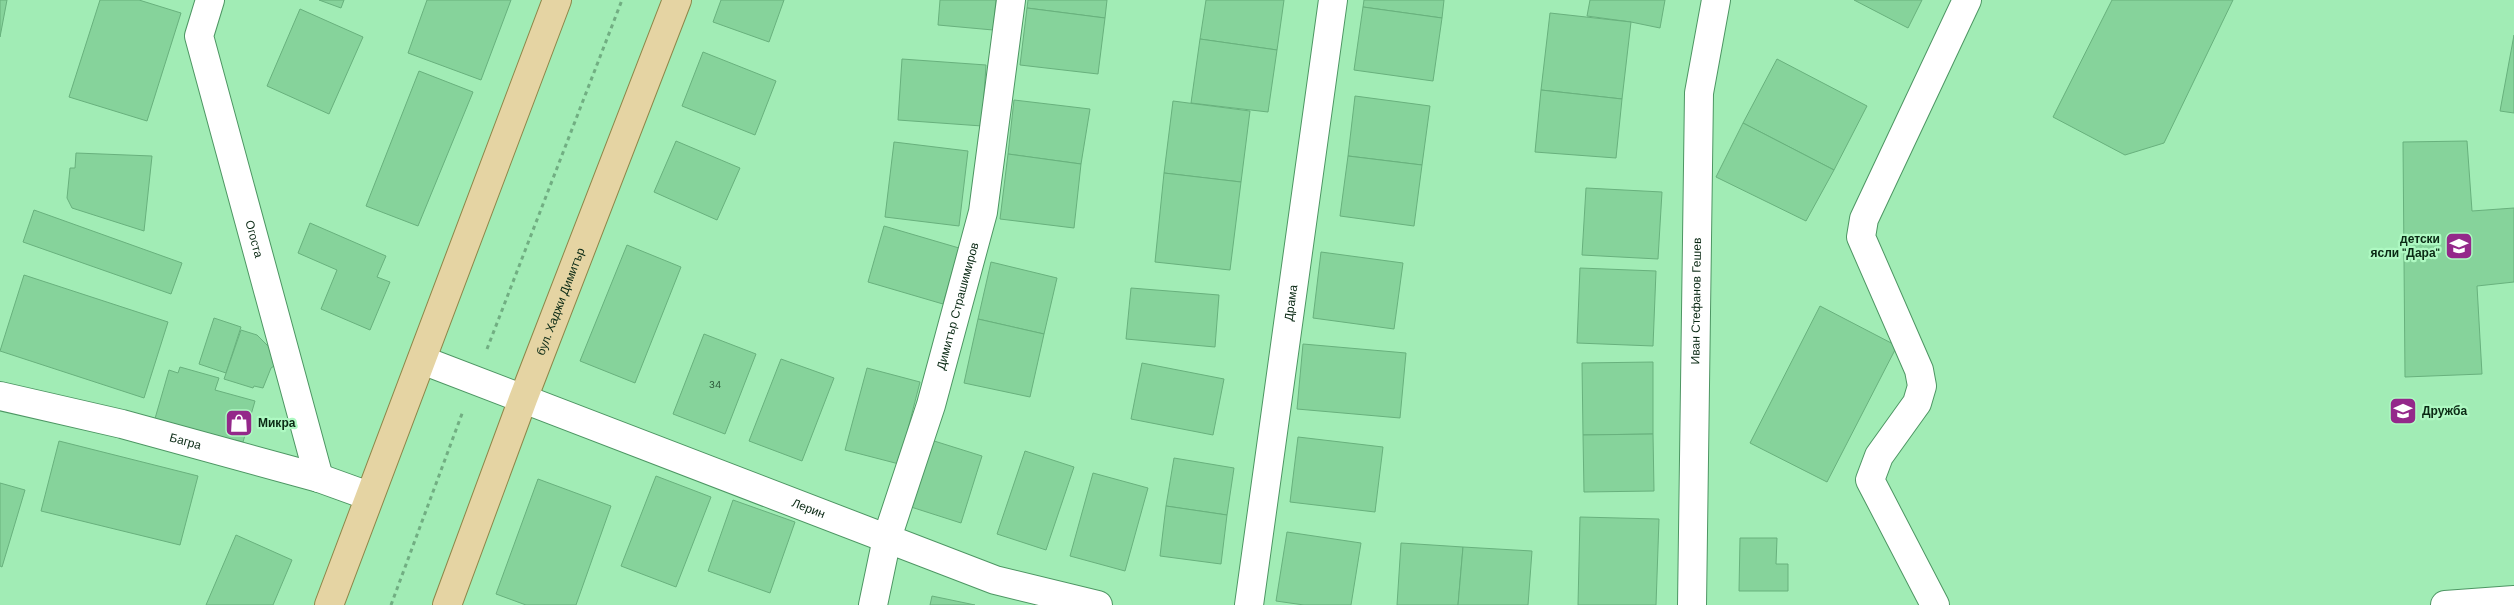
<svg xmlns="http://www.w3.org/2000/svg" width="2514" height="605" font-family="'DM Sans',sans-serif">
  <rect width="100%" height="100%" fill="#a1ecb5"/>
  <g fill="#86d39b" stroke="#68b17d">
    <polygon points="0,0 7,0 0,37"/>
    <polygon points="100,0 139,0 181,13 147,121 69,97"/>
    <polygon points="319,0 344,0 341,8"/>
    <polygon points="427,0 511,0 481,80 408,53"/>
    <polygon points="721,0 784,0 769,42 713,22"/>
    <polygon points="940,0 996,0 993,30 938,25"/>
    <polygon points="1028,0 1107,0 1105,18 1027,8"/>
    <polygon points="1206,0 1284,0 1277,50 1200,39"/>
    <polygon points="1364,0 1444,0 1442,18 1363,7"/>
    <polygon points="1590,0 1665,0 1660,28 1631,22 1587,16"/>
    <polygon points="1854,0 1922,0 1908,28"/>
    <polygon points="2112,0 2233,0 2164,143 2125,155 2053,117"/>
    <polygon points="1363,7 1442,18 1433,81 1354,70"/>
    <polygon points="1027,8 1105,18 1098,74 1020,65"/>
    <polygon points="300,9 363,37 329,114 267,86"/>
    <polygon points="1550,13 1631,22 1622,99 1541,90"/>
    <polygon points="2514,35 2514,113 2500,111"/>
    <polygon points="1200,39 1277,50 1268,112 1191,103"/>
    <polygon points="703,52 776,81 755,135 682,106"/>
    <polygon points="902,59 986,65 982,126 898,120"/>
    <polygon points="1777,59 1867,106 1834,170 1743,123"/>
    <polygon points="419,71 473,92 418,226 366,206"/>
    <polygon points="1541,90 1622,99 1616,158 1535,152"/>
    <polygon points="1355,96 1430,106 1422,165 1348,156"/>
    <polygon points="1014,100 1090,109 1081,164 1008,154"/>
    <polygon points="1173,101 1250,111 1241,182 1164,173"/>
    <polygon points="1743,123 1834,170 1806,221 1716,177"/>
    <polygon points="676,141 740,168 717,220 654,192"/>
    <polygon points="2467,141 2472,211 2514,208 2514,282 2477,286 2482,374 2405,377 2403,142"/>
    <polygon points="894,142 968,151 959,226 885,217"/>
    <polygon points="76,153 152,156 144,231 72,208 67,198 70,168 75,168"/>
    <polygon points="1008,154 1081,164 1074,228 1000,219"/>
    <polygon points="1348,156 1422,165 1414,226 1340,216"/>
    <polygon points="1164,173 1241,182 1230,270 1155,262"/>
    <polygon points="1586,188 1662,192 1658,259 1582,255"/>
    <polygon points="34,210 182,263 171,294 23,242"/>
    <polygon points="310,223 386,256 377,277 390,282 370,330 321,309 337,270 298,253"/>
    <polygon points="884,226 959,248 943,304 868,282"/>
    <polygon points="627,245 681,267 635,383 580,361"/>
    <polygon points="1321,252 1403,263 1394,329 1313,318"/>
    <polygon points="991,262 1057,278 1044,334 978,319"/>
    <polygon points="1580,268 1656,271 1653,346 1577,343"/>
    <polygon points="24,275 168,322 144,398 0,351"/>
    <polygon points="1131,288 1219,295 1215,347 1126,339"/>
    <polygon points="1820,306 1897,346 1827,482 1750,443"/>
    <polygon points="214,318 241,327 226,373 199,364"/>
    <polygon points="978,319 1044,334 1030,397 964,383"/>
    <polygon points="241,330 257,335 270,348 279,363 271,368 263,388 254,386 253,388 224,379"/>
    <polygon points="704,334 756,354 725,434 673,414"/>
    <polygon points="1303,344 1406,353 1400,418 1297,409"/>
    <polygon points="781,359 834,378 802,461 749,441"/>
    <polygon points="1653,362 1653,434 1583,435 1582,363"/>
    <polygon points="1142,363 1224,379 1213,435 1131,419"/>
    <polygon points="180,367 219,378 215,390 255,401 243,442 235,440 232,451 152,429 169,370 178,373"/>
    <polygon points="867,368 920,382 899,464 845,450"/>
    <polygon points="1653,434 1654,491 1584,492 1583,435"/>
    <polygon points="1298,437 1383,447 1375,512 1290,502"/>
    <polygon points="931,440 982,456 961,523 911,507"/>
    <polygon points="59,441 198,476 180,545 41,511"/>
    <polygon points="1025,451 1074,467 1046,550 997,534"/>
    <polygon points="1174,458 1234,468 1227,515 1166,506"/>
    <polygon points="1093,473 1148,488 1125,571 1070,556"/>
    <polygon points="656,476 711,497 676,587 621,566"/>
    <polygon points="538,479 611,506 576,605 526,605 496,594"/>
    <polygon points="0,483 25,490 2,567 0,566"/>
    <polygon points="733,500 795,522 770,593 708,571"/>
    <polygon points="1166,506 1227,515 1221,564 1160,556"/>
    <polygon points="1580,517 1659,519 1656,605 1578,605"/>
    <polygon points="1287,532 1361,543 1351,605 1304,605 1276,601"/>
    <polygon points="236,535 292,560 273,605 206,605"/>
    <polygon points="1740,538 1777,538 1776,564 1788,564 1788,591 1739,591"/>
    <polygon points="1401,543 1463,547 1458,605 1397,605"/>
    <polygon points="1463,547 1532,551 1528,605 1458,605"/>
    <polygon points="932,596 975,605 930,605"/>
  </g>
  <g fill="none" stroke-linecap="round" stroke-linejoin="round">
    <g stroke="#4d9663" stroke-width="30">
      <g id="minor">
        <path id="s1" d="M210 0 199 36 319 478"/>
        <path id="s2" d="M422 360 995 580 1098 605"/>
        <path id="s3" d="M0 396 122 424 319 478 369 496"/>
        <path id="s4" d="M873 605 887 538 931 405 983 212 1011 0"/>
        <path id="s5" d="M1249 605 1333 0"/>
        <path id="s6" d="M1692 605 1699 93 1716 0"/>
        <polyline points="1935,605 1870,480 1879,456 1917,403 1922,386 1919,370 1861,237 1864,219 1967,0"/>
        <polyline points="2445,605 2514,600"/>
      </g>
    </g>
    <g stroke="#8d8649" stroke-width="30">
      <g id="major">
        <polyline points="329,605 557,0"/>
        <path id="s7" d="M447 605 523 399 677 0"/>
      </g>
    </g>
    <g stroke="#71ae82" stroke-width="3" stroke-dasharray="4 4" stroke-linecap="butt">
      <polyline points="487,349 622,0"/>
      <polyline points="391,605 463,411"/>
    </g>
    <use href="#minor" stroke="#fff" stroke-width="28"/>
    <use href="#major" stroke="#e5d4a3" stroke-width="28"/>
  </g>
  <defs>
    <g id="school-square" transform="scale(1.4375)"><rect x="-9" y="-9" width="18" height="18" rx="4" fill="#94288a" stroke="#aef9c2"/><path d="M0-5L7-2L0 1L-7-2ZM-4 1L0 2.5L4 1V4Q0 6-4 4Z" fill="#fff"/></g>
    <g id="shop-square" transform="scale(1.4375)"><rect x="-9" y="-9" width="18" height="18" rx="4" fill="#94288a" stroke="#aef9c2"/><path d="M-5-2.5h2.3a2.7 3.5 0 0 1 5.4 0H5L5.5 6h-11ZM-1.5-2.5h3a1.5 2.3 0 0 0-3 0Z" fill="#fff"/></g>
  </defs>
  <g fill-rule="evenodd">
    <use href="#school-square" x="2459" y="246"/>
    <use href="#school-square" x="2403" y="411"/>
    <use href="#shop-square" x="239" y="423"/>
  </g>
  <g text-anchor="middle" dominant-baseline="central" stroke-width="4.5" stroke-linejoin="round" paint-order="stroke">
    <g font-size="10" fill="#295436">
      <text x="715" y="384">34</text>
    </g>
    <g font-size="12" fill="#0a2914" stroke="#aef9c2">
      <text stroke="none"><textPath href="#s1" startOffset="248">Огоста</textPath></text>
      <text stroke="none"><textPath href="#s7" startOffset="324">бул. Хаджи Димитър</textPath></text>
      <text stroke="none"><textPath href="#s5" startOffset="305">Драма</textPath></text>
      <text stroke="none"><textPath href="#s6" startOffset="304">Иван Стефанов Гешев</textPath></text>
      <text stroke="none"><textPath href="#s4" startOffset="311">Димитър Страшимиров</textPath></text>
      <text stroke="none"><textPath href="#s3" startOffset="191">Багра</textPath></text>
      <text stroke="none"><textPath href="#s2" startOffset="414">Лерин</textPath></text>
    </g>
    <g font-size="12" font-weight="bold" fill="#0a2914" stroke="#aef9c2" text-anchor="start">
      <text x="2440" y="239" text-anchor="end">детски<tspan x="2440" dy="14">ясли "Дара"</tspan></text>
      <text x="2422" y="411">Дружба</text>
      <text x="258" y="423">Микра</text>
    </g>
  </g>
</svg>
